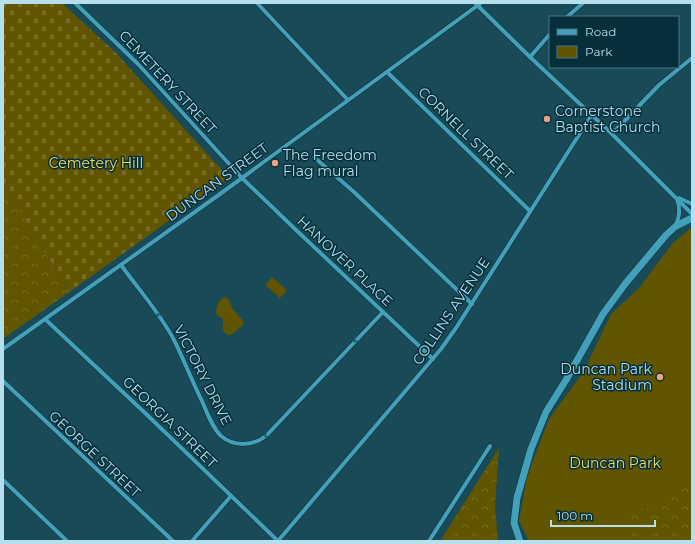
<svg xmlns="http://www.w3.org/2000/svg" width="695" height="544" font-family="Montserrat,sans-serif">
  <defs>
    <pattern id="forest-crowns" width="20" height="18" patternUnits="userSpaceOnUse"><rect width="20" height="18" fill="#615500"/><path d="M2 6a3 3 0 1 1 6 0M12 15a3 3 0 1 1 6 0" fill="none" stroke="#756d26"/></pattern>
    <pattern id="cemetery-stones" width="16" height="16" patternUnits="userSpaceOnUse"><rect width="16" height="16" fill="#615500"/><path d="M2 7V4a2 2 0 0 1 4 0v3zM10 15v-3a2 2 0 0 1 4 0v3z" fill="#756d26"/></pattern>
  </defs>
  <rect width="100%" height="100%" fill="#184a58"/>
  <g fill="#615500">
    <polygon points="692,227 692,541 529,541 519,521 527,477 549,419 584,371 611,314 639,288 673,243"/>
    <polygon points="272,277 287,290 280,298 265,285"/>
    <path d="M224 297H226L229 300 232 308 243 321V325L231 335H228C219 328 224 327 223 319L217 315 216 312 218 302Z"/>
  </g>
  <g fill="url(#forest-crowns)">
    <polygon points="3,182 69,292 3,339"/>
    <polygon points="499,448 495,506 498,541 440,541"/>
    <polygon points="692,474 692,541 631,541 630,512 660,505"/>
  </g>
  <polygon fill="url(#cemetery-stones)" points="11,3 62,3 116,53 229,178 69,292 3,182 3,4"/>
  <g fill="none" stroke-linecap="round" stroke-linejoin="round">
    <g stroke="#112e37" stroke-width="5">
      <g id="minor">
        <polyline points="75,3 138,64 242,178 295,229 433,359"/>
        <polyline points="257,3 348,100"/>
        <polyline points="475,3 530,57 612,134 692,214"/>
        <polyline points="567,17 583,3"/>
        <polyline points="530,57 550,34"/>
        <polyline points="387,72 530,211"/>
        <polyline points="612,134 659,85 692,58"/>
        <polyline points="314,157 354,192 472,304"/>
        <polyline points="679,198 692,204"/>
        <path d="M676 226C679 216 681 209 677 199"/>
        <path d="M121 265C139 290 160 313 174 340 184 360 192 381 202 401 207 413 212 427 221 436 234 447 253 446 266 436L383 312"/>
        <polyline points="45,319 143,411 278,541"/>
        <polyline points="3,349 220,194 481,3"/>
        <polyline points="3,381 173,541"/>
        <polyline points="3,480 67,541"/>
        <polyline points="192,541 231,496"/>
        <polyline points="278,541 441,349 456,328 591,116"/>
        <polyline points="429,541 490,446"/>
      </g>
    </g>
    <g stroke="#112e37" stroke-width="8">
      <polyline id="tertiary" points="520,541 514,523 517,498 531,449 546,412 566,380 603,314 625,284 666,235 676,226 692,218"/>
    </g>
    <use href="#minor" stroke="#43a0bb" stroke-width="4"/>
    <use href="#tertiary" stroke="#43a0bb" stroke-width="7"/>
  </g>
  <defs><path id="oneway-chevron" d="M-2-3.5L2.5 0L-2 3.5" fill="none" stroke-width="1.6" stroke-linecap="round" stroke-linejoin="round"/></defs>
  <g stroke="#1b5767">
    <use href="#oneway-chevron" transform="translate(159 316) rotate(-126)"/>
    <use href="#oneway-chevron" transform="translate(356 340) rotate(134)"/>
    <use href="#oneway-chevron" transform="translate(267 435) rotate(137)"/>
  </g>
  <g fill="#f3a082" stroke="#052f3a" stroke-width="1.5">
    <circle cx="547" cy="119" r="4"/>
    <circle cx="275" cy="163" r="4"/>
    <circle cx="660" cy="377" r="4"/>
  </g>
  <g text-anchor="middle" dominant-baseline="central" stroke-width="3" stroke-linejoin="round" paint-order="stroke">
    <g font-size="14" fill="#b5dfed" stroke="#052f3a">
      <text transform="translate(168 82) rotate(47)">CEMETERY STREET</text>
      <text transform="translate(466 133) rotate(44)">CORNELL STREET</text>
      <text transform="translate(217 182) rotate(-36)">DUNCAN STREET</text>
      <text transform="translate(345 261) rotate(43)">HANOVER PLACE</text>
      <text transform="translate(451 311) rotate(-56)">COLLINS AVENUE</text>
      <text transform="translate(203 375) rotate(63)">VICTORY DRIVE</text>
      <text transform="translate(170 422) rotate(44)">GEORGIA STREET</text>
      <text transform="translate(95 454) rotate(43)">GEORGE STREET</text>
    </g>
    <g font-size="14" fill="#b5dfed" stroke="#052f3a" text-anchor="start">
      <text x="555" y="111">Cornerstone<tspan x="555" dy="16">Baptist Church</tspan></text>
      <text x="283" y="155">The Freedom<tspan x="283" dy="16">Flag mural</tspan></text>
      <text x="652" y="369" text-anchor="end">Duncan Park<tspan x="652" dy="16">Stadium</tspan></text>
    </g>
    <g font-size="14" fill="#f3df5c" stroke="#052f3a">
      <text x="96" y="163">Cemetery Hill</text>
      <text x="615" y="463">Duncan Park</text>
    </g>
  </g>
  <rect width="695" height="544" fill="none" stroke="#b5dfed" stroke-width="8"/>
  <rect x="549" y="16" width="130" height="52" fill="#052f3a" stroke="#4b7582"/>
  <rect x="557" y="29" width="20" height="6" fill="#43a0bb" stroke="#4b7582"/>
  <text x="585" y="36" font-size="12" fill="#b5dfed">Road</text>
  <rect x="557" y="46" width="20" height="12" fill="#615500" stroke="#4b7582"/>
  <text x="585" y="56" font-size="12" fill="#b5dfed">Park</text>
  <path d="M551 520v6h104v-6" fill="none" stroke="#b5dfed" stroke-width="2"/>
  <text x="557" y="520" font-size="12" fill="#b5dfed" stroke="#052f3a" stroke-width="3" paint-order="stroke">100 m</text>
</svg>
